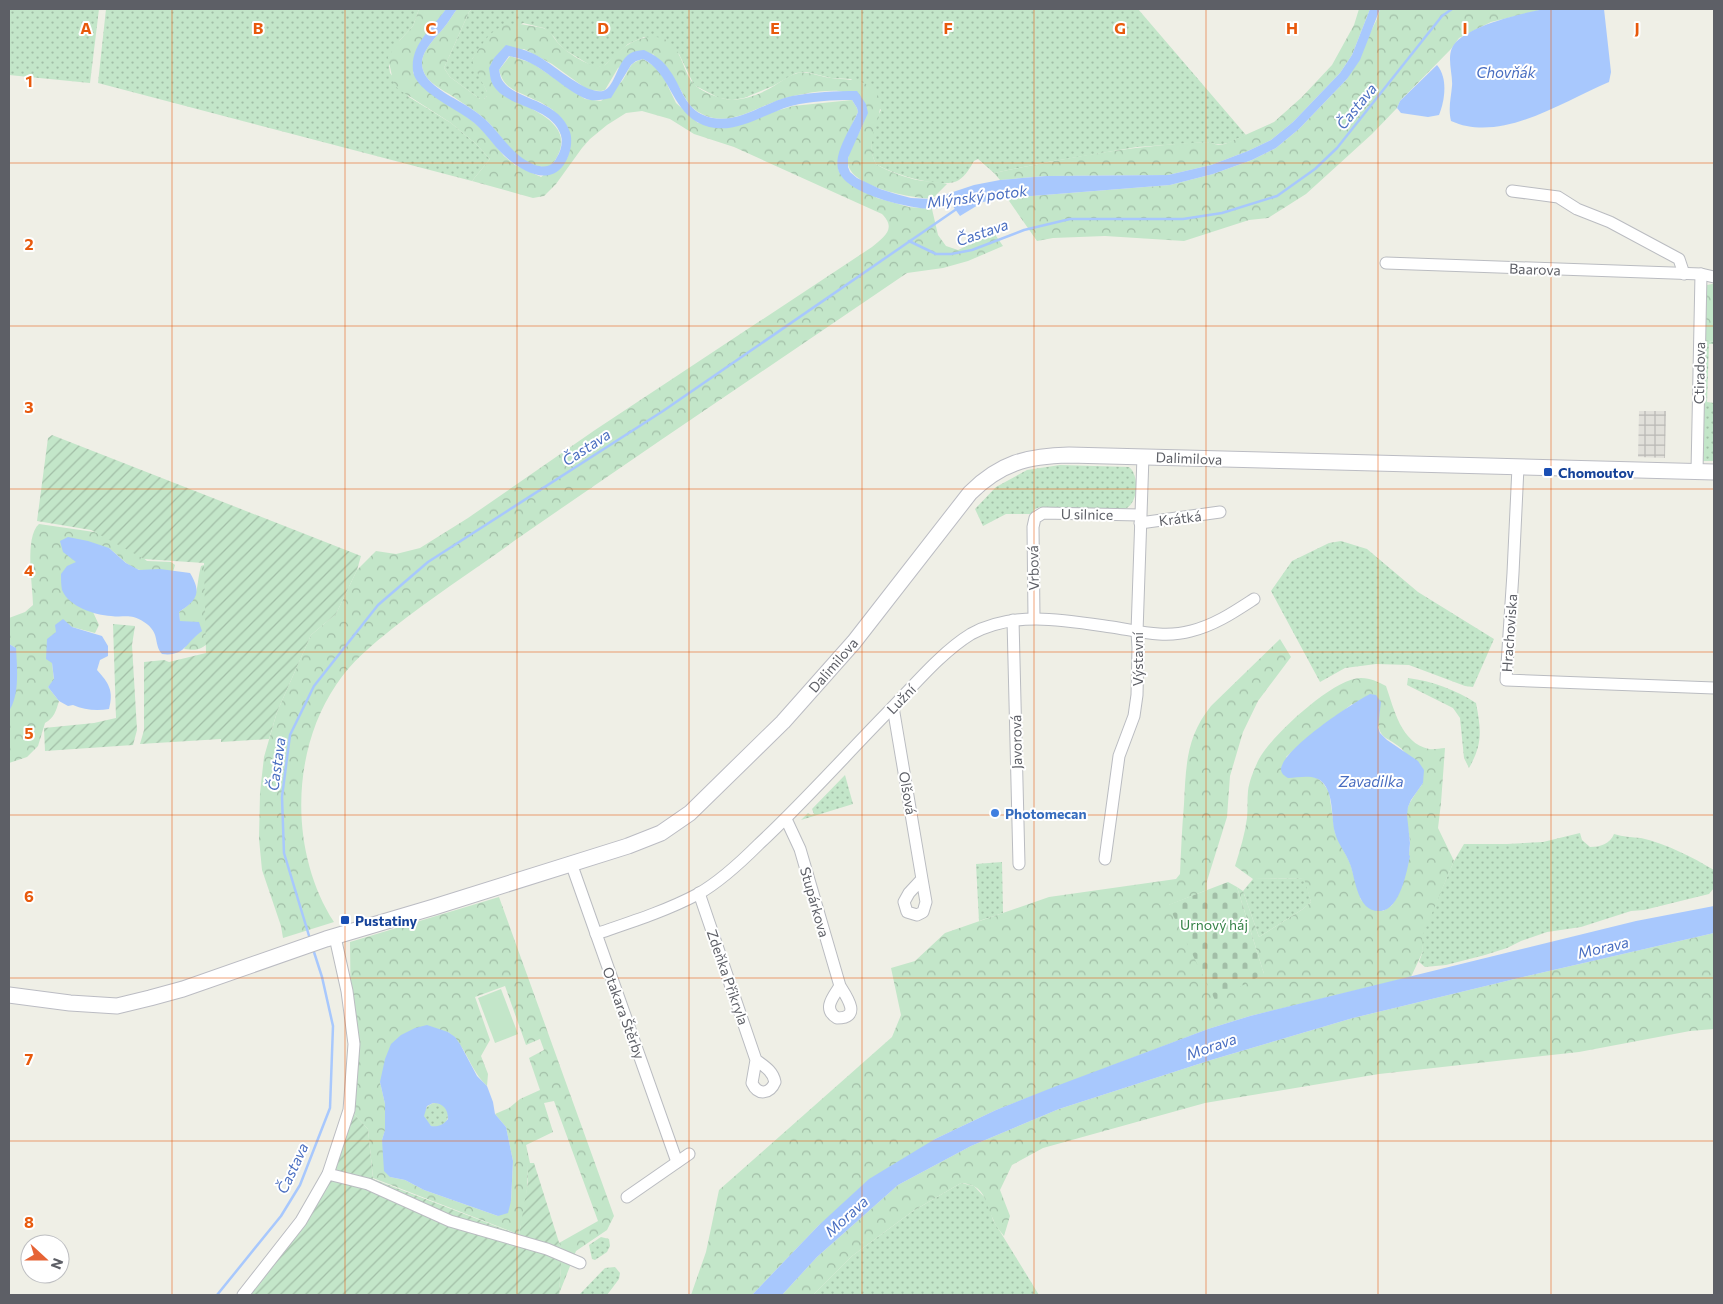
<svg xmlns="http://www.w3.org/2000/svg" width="1723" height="1304" font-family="Commissioner,sans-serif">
  <defs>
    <pattern id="industrial-grid" width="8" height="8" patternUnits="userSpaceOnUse" patternTransform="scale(1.25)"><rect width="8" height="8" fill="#e1e0da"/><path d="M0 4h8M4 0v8" fill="none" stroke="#bab9b5"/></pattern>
    <pattern id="grass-dots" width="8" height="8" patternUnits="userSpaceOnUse" patternTransform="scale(1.25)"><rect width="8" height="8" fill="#c3e6c9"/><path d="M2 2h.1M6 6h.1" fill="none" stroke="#a2bea7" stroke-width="1.8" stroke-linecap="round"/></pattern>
    <pattern id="forest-crowns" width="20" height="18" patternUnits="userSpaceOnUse" patternTransform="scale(1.25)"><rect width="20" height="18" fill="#c3e6c9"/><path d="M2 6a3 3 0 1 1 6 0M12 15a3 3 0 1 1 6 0" fill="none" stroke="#a2bea7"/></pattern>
    <pattern id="cemetery-stones" width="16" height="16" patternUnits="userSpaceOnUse" patternTransform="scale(1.25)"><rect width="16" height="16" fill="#c3e6c9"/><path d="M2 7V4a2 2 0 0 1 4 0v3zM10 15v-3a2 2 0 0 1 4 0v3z" fill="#a2bea7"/></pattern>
    <pattern id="garden-furrows" width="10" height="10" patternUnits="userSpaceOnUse" patternTransform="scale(1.25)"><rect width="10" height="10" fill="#c3e6c9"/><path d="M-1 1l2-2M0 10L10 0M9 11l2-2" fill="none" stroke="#a2bea7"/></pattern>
  </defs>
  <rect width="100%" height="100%" fill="#efefe6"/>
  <polygon fill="url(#industrial-grid)" points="1639,411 1666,411 1665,458 1638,457"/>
  <g fill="url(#grass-dots)">
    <polygon points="9,9 99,9 90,83 9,75"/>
    <polygon points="106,9 419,9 413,26 400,40 389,66 390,73 409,97 451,123 475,143 490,159 472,181 98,83"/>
    <path d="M472 9H1138L1246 135C1231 141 1224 148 1208 142L1137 147 1048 162 994 173 978 159 974 161C970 168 966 175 959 180 943 190 892 174 876 164 867 147 872 126 881 110L851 79 831 78 806 72 796 73 773 86 744 98 732 100 719 98 694 85 679 54 644 37 628 44 604 66 598 67 590 65 565 50 558 43 554 37 544 28 523 23 477 53 472 59 487 92V96L484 99H480L450 77 444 68 469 12Z"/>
    <polygon points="1703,341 1714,342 1714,344 1709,344 1707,402 1714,403 1714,461 1702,461"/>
    <path d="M1060 465 1129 467C1140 475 1139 507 1122 510L1040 507 1035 509 1031 514H1006L983 526 975 509 996 487 1027 470Z"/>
    <polygon points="1341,541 1367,549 1418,592 1494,639 1473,687 1465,686 1409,665 1376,664 1345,668 1320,682 1271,591 1292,561 1329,543"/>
    <path d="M1408 678C1432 681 1456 690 1476 703 1481 729 1483 744 1469 768L1464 758 1460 718 1453 708 1407 685Z"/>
    <polygon points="845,775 853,804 801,820 808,813 811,815 814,814 812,809"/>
    <path d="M1580 833 1582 840 1590 847C1600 847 1610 844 1614 834 1623 837 1632 837 1641 838 1667 844 1692 857 1714 870V888L1709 894 1644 910 1631 911 1581 927 1547 932 1521 941 1507 948 1485 955 1446 965 1425 967 1419 962 1423 951 1421 937 1454 861 1464 844H1507L1543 842Z"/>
    <polygon points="1002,862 1003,913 979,921 976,864"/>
    <polygon points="1305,878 1311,902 1303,909 1259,937 1243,891 1253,879"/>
    <circle cx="436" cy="1115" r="12"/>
    <polygon points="961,1183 974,1186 987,1200 993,1220 1039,1295 813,1295 852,1256 913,1211"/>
    <polygon points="601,1237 609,1239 610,1246 607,1252 595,1260 592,1259 589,1245"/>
    <polygon points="615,1267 620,1273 619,1279 607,1295 579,1295 605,1268"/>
  </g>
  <g fill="url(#forest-crowns)" fill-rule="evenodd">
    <path d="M419 9H446C430 34 414 39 413 73L482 129 504 156 515 165 541 177 568 157 553 110C547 106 541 102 535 100 518 91 504 90 499 70L510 56 532 63 585 99 601 101C608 94 616 88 622 81 630 71 627 63 643 59L654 66 663 76 676 103 698 123 776 111 793 106 852 100 857 108 858 112 847 135 838 170 877 198 909 207 932 209 938 235 946 246 958 250 994 233 1003 246 968 261 943 268 907 273C776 362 644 451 514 541 474 570 432 597 393 628 372 645 351 662 336 685 290 753 290 854 334 922L283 938 281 926 262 870 259 839 260 793 264 757 277 712 311 635 336 614 357 570 376 551 396 554 420 548 468 518 595 430 872 247C884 237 897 229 882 214L734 147 694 134 670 119 642 111 626 113 607 125 590 139 582 148 556 184 544 196 533 198 472 181 490 159 475 143 451 123 398 89 393 81 388 57 400 40 413 26Z"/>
    <path d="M457 9H472L469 12 444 68 450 77 480 99H484L487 96V92L472 62V59C479 50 484 39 493 32 507 21 517 23 532 26 536 27 540 27 543 28 551 31 554 39 559 44 566 52 590 68 601 66 606 66 609 61 613 57 623 47 636 37 652 37 657 37 662 37 666 40 683 50 683 73 694 84 699 90 713 96 721 98 739 103 759 95 774 86 782 81 789 75 798 73 809 71 820 77 831 78 844 80 856 78 868 85 899 107 859 131 876 164 886 171 912 180 924 181 932 182 939 182 947 184L932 199C912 198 844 187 848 159 849 148 857 137 862 127 864 120 865 112 866 104 858 100 847 92 839 91 820 90 792 95 774 102 747 112 722 130 694 109 687 103 684 95 679 87 672 75 661 65 653 54L618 68 605 90 601 91 588 90 552 64 524 49 494 58 500 92C522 107 577 120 557 157 554 163 549 168 543 167 516 164 504 138 488 122 478 112 465 105 454 97 443 90 427 83 423 70 417 53 438 36 446 25 450 20 453 14 457 9Z"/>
    <path d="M1359 9H1370L1352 55 1340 73 1293 122 1271 140 1248 151 1211 165 1168 175 1046 176 1000 180 994 173C1065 158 1136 145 1208 142L1218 145 1225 144 1274 122 1302 97 1332 65 1354 25Z"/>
    <polygon points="1380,9 1545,9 1491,22 1459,38 1451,49 1400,101 1397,108 1372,134 1306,194 1268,218 1249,220 1184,241 1105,236 1053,238 1037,241 1007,198 1170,185 1213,174 1252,160 1276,148 1299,129 1347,79 1377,19"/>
    <polygon points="1712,284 1714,284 1714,342 1703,341 1705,291 1707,285"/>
    <path d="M39 524 101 533 123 542 147 561 171 562 175 565 173 572C162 570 152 571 141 570 130 569 118 555 109 548L76 562 85 609 93 612 99 625 95 633 72 627 56 632 52 663 54 680 48 687 59 701C56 711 54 718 45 723L38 746 27 757 9 763V711L15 694 16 648 9 644V618L25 612 33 605C33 586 24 537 39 524Z"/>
    <path d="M207 564V644C199 651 194 650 184 649L192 637 180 622 179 612C201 598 195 589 201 566Z"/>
    <path d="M1280 639 1291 657 1258 701 1243 732 1230 776 1227 817 1207 881V890L1169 905 1264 974 1237 887 1243 891 1259 937 1303 909 1311 902 1304 878 1253 879 1235 866C1240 850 1245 834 1247 818 1248 809 1247 800 1248 791 1249 781 1255 767 1259 759 1271 736 1335 677 1361 678 1371 678 1378 682 1386 686 1394 709 1401 743 1429 749 1434 750 1440 748 1445 748L1441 803 1438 828 1454 861 1422 937 1423 951 1411 977 1250 1016 1208 1029 996 1110 935 1139 819 1225 752 1295H691L706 1252 719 1190 892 1037 901 1015 891 968 915 961 945 933 1049 897 1176 879 1180 874C1181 851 1182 827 1184 804 1186 766 1186 737 1211 706ZM1352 704 1378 717C1377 740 1389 737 1402 749 1409 757 1417 774 1423 783 1417 792 1410 800 1407 810 1405 820 1409 831 1410 841 1411 853 1400 896 1392 905 1390 907 1386 909 1383 911L1361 900 1350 863 1335 833 1329 792 1323 783 1317 778 1310 776 1286 757 1299 745Z"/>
    <path d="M499 897 614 1216 607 1230 576 1251 559 1294 562 1252 559 1243 598 1221 554 1101 544 1103 553 1132 526 1145 530 1163H528C528 1186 526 1210 519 1232L520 1235 373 1178 368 1129 352 1112 350 942ZM505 986 526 1045 540 1039 544 1050 529 1058 540 1090 520 1099 509 1108 495 1114 506 1127 513 1161 511 1201 498 1216 424 1190 405 1180 390 1177 382 1140 385 1130V1104L380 1082 448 1032C467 1046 469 1069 487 1086L488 1074 481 1056 490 1040 475 997Z"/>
    <path d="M1714 933V1029L1690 1031 1579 1052 1379 1074 1205 1103 1043 1148 1012 1165 1000 1190 1010 1216 1004 1236C1000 1231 995 1225 993 1219 985 1202 986 1185 961 1183L913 1211 852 1256 813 1295H782L817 1257 898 1185 971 1146 1059 1109 1211 1060 1353 1018 1523 977Z"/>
  </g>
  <polygon fill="url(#cemetery-stones)" points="1228,882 1237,887 1264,974 1215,1000 1168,905"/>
  <g fill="url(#garden-furrows)">
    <polygon points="52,435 361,556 357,570 336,614 311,635 277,712 269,739 221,742 221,739 140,744 144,730 144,662 164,660 169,662 206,653 204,563 144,559 91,530 37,521 48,438"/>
    <polygon points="113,624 135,626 132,645 137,730 133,745 45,751 44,728 94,723 116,718"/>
    <polygon points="352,1112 368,1129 373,1179 519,1235 528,1182 528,1163 534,1163 562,1252 559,1295 245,1295 303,1222"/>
  </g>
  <polygon fill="#c3e6c9" points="501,989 518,1034 495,1043 478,998"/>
  <g fill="#a8c8fd" fill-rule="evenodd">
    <path d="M446 9H457C453 14 450 20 446 25 438 36 417 53 423 70 428 88 462 101 476 112 480 115 484 118 488 122 504 138 513 156 535 165 545 168 552 167 557 157 561 151 563 142 561 135 550 104 505 109 492 83 490 79 490 73 489 68L494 58 506 45C517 48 526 50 536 55 552 63 586 95 603 91 616 87 617 58 633 52 636 51 641 50 644 50 655 55 664 61 670 71 681 86 684 105 701 114 733 130 762 102 792 96 814 92 836 91 857 91L866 104 868 113 848 158V167L850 172 857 178 880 189 896 194 911 198 932 199 974 185 1000 180 1046 176 1168 175 1211 165 1248 151 1271 140 1293 122 1340 73 1352 55 1370 9H1380L1360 60 1347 79 1299 129 1276 148 1252 160 1213 174 1170 185 1007 198 983 202 960 216 952 205C945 206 937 209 930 209 908 208 844 194 838 169 834 152 851 128 858 112L857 108 852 100C833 100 810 101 791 106 760 115 729 140 697 122 671 107 670 73 643 59L636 61 631 65 611 98C602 100 592 102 584 98 557 85 540 61 509 56L499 70C500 73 500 77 502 80 515 101 558 98 570 132 573 141 570 154 566 161 552 188 522 172 506 157 492 145 484 129 469 119 454 108 415 90 413 71 410 44 433 28 446 9Z"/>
    <path d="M1545 9H1604L1611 72 1609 82C1563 101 1502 144 1451 121 1448 108 1451 98 1452 86 1453 75 1447 59 1452 48 1461 27 1522 13 1545 9Z"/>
    <path d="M1437 65C1448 78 1445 100 1439 115L1428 117 1401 113 1397 108 1400 101Z"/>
    <path d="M68 537 88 541 109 548 126 563 139 570 160 569 190 573C202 593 197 600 179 612L180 621 199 622 202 631C186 642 185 657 162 654 153 644 161 633 144 622 130 613 125 618 111 616 95 615 69 607 62 590 61 585 61 579 61 574L67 566 76 562 63 552 60 541Z"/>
    <path d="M63 619 72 627 102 636 108 646V656L100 660 97 670C109 683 114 691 109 709 97 711 84 710 73 705L68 706 59 701 48 687 54 679 52 663 46 659 47 639 56 632 55 625Z"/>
    <path d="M9 644 16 648C17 667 20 695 9 711Z"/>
    <path d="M1370 694 1376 695 1381 702 1378 727 1380 733 1387 740 1418 761 1424 770 1423 783 1411 800 1408 807 1407 815 1410 843 1409 855 1410 856C1407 871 1400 909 1381 911 1357 913 1356 880 1350 864 1346 853 1338 844 1335 833 1331 818 1334 797 1324 784 1315 773 1300 778 1288 778 1285 776 1281 774 1281 769 1284 748 1351 704 1370 694Z"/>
    <polygon points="1714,906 1714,933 1523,977 1353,1018 1211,1060 1059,1109 971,1146 898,1185 817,1257 782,1295 752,1295 819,1225 869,1179 935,1139 996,1110 1059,1085 1208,1029 1250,1016 1636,921"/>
    <path d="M427 1025 448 1032 455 1037 460 1044 477 1076 487 1086 493 1102 495 1114 506 1127 513 1161 511 1201 508 1213 498 1216 424 1190 405 1180 390 1177 384 1171 382 1140 385 1130V1104L380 1082 385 1059 391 1044 401 1035 415 1028ZM433 1103C443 1103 448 1109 448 1119 443 1125 439 1127 431 1126L424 1116 427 1106Z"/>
  </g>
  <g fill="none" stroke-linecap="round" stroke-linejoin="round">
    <g stroke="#a8c8fd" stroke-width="2.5">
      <polyline points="909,241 936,254 951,254 972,250 1024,230 1070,219 1183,219 1222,213 1277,196 1315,169 1337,148 1442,16 1452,9"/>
      <polyline points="310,939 284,853 282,797 290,735 314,686 378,605 428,562 663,411 958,208"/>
      <polyline points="217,1295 281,1216 300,1185 330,1108 333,1026 322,977 313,949"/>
    </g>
    <g stroke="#babcc1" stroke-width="13">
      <g id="street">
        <polyline points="1512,191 1558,197 1577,209 1610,222 1679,259 1684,274"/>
        <polyline points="1386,263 1701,274 1714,277"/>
        <polyline points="1518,467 1513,573 1506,680 1714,688"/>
        <polyline points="1697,471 1701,274"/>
        <polyline points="1140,523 1220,512"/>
        <polyline points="1034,618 1033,527 1035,518 1043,513 1140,515"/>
        <polyline points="1013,620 1019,864"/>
        <polyline points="893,707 922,879 926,902 923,912 917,915 907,912 904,902 909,893 922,879"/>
        <path d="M786 819 800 849 840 986C847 997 862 1018 837 1018 822 1009 833 997 840 986"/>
        <polyline points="1105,859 1119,756 1134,716 1137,695 1138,648 1137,632 1143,456"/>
        <polyline points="571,863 677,1162"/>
        <path d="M699 893 756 1060C764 1066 773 1071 775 1082 770 1094 758 1096 752 1083L756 1060"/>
        <path d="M596 934C631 922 666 911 698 894 721 881 741 862 759 844 803 803 843 758 885 715 911 689 940 653 971 634 1016 609 1070 621 1118 628 1142 632 1166 638 1191 631 1215 625 1234 612 1254 599"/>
        <polyline points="328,1174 368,1184 450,1221 547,1249 580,1263"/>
        <polyline points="627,1197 689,1154"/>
        <polyline points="243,1295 301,1221 328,1174 349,1110 354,1044 347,991 335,937"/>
      </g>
    </g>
    <g stroke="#bbbcc3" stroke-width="17">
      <path id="secondary" d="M9 995 70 1003 117 1006 150 998 183 989 326 939 434 907 628 846 661 833 690 813 783 722 854 642 970 493C1000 463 1027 456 1069 455L1714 472"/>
    </g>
    <use href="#street" stroke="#fff" stroke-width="11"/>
    <use href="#secondary" stroke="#fff" stroke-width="15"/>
  </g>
  <path fill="none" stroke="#e8590c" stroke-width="1" stroke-opacity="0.55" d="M172 9V1295M345 9V1295M517 9V1295M689 9V1295M862 9V1295M1034 9V1295M1206 9V1295M1378 9V1295M1551 9V1295M9 163H1714M9 326H1714M9 489H1714M9 652H1714M9 815H1714M9 978H1714M9 1141H1714"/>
  <g fill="#1a4fb4" stroke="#fff" stroke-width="2">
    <rect x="1543" y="467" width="10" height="10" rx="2.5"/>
    <rect x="340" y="915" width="10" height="10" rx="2.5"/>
  </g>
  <circle fill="#3f7fe0" stroke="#fff" stroke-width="2" cx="995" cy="813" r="5"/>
  <g text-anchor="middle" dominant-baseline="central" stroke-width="4" stroke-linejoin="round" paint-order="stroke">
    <g font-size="14" fill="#5d5f66" stroke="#fff">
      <text transform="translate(1535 269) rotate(2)">Baarova</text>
      <text transform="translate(1699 373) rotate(-89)">Ctiradova</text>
      <text transform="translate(1189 458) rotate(2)">Dalimilova</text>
      <text transform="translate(1087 514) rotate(1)">U silnice</text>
      <text transform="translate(1180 518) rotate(-7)">Krátká</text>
      <text transform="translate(1033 568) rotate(-91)">Vrbová</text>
      <text transform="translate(1509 633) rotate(-86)">Hrachoviska</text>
      <text transform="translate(1137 659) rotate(-90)">Výstavní</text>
      <text transform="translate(833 665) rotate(-49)">Dalimilova</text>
      <text transform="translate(901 699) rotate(-46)">Lužní</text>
      <text transform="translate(1016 742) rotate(-91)">Javorová</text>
      <text transform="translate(908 793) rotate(80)">Olšová</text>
      <text transform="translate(815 902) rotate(74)">Stupárkova</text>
      <text transform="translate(728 977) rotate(71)">Zdeňka Přikryla</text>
      <text transform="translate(624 1013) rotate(70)">Otakara Štěrby</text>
    </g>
    <g font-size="14" font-weight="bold" fill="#164399" stroke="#fff" text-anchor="start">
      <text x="1558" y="472">Chomoutov</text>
      <text x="355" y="920">Pustatiny</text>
    </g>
    <g font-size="14" font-weight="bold" fill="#366cbe" stroke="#fff" text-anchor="start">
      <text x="1005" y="813">Photomecan</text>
    </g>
    <g font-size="14" fill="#368348" stroke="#fff">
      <text x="1214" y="924">Urnový háj</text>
    </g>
    <g font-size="15" font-style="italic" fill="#496ec1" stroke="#fff">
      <text x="1506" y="72">Chovňák</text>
      <text transform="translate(1356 106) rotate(-51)">Častava</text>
      <text transform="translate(977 196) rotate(-7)">Mlýnský potok</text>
      <text transform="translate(982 232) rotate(-19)">Častava</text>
      <text transform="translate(586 447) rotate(-33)">Častava</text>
      <text transform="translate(276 764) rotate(-82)">Častava</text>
      <text x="1371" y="781">Zavadilka</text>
      <text transform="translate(1603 947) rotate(-13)">Morava</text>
      <text transform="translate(1211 1046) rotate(-19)">Morava</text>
      <text transform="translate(292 1168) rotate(-65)">Častava</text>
      <text transform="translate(846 1216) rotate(-42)">Morava</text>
    </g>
  </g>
  <g font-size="16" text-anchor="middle" font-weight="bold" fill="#e8590c" stroke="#fff" stroke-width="4" stroke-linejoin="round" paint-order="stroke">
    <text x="86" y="34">A</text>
    <text x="258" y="34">B</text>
    <text x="431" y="34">C</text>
    <text x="603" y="34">D</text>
    <text x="775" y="34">E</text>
    <text x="948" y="34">F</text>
    <text x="1120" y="34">G</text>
    <text x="1292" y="34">H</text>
    <text x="1465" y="34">I</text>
    <text x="1637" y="34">J</text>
    <text x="29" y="87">1</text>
    <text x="29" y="250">2</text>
    <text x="29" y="413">3</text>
    <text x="29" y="576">4</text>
    <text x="29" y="739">5</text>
    <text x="29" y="902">6</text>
    <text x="29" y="1065">7</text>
    <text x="29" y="1228">8</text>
  </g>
  <rect width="1723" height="1304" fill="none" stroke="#5d5f66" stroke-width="20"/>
  <g transform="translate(45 1259) rotate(111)"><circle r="24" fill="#ffffff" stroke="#bebfc2"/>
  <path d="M0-4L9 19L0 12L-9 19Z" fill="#e66335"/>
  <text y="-8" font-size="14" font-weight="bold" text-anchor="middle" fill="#5d5f66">N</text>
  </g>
</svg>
